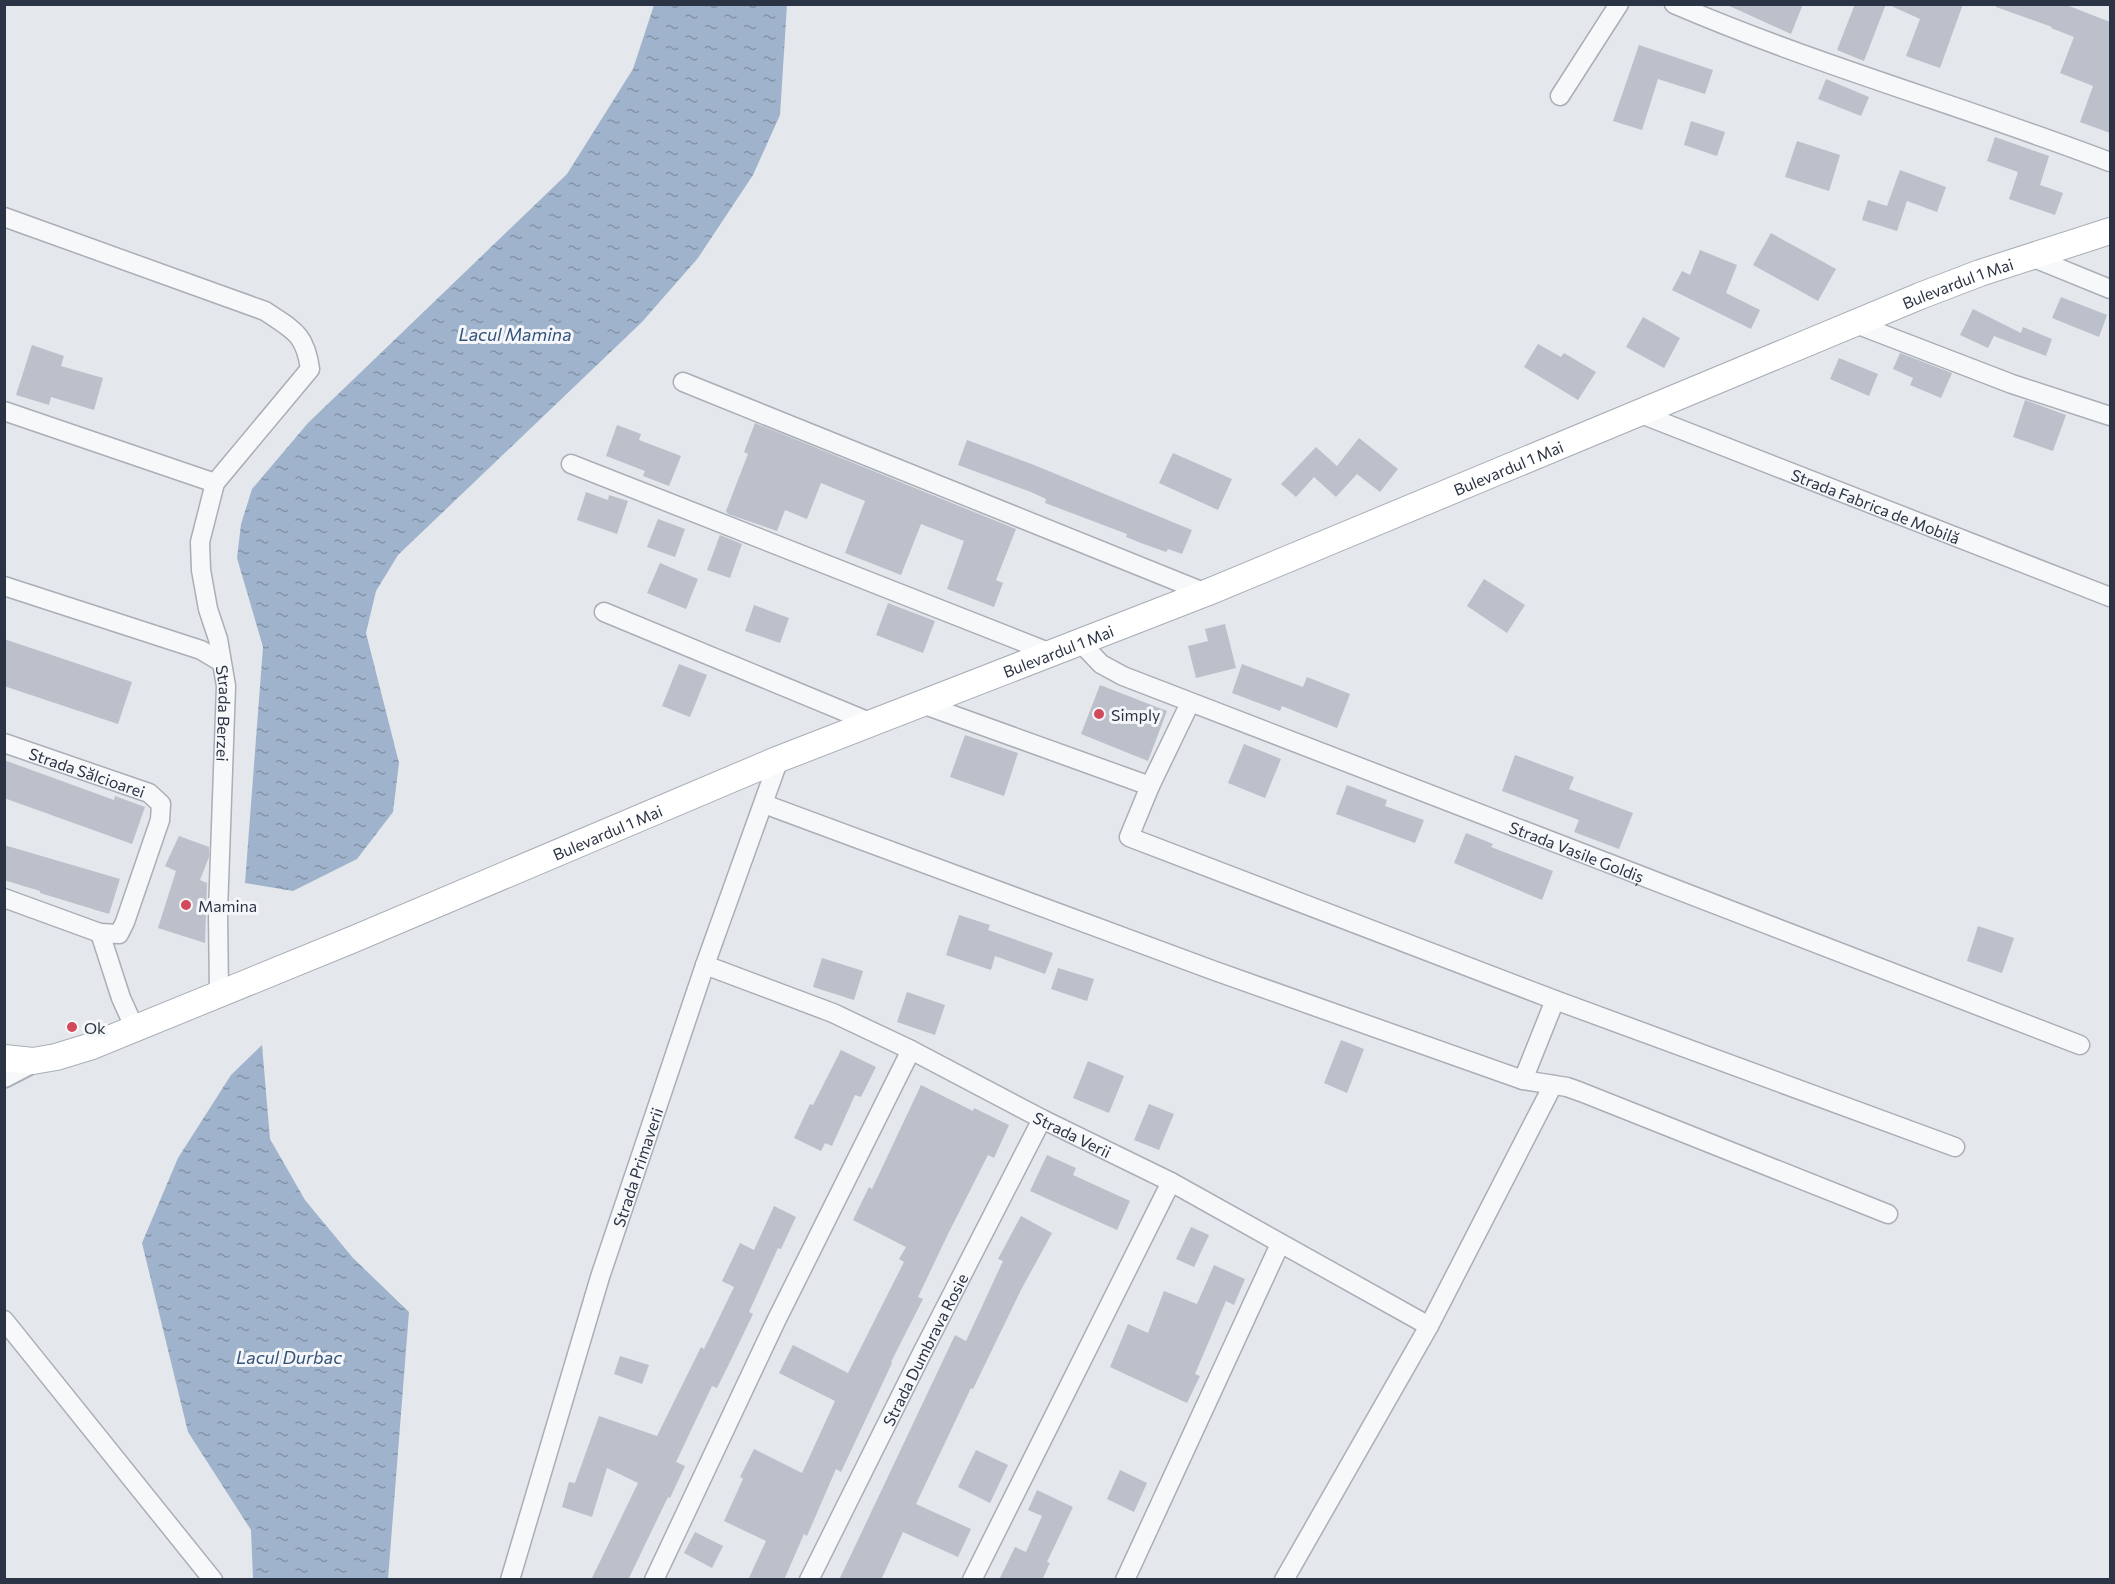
<svg xmlns="http://www.w3.org/2000/svg" width="2115" height="1584" font-family="Commissioner,sans-serif">
  <defs>
    <pattern id="water-ripples" width="26" height="14" patternUnits="userSpaceOnUse" patternTransform="scale(1.5)"><rect width="26" height="14" fill="#9fb4cc"/><path d="M2 4q2-2 4 0t4 0M15 11q2-2 4 0t4 0" fill="none" stroke="#8293a7"/></pattern>
  </defs>
  <rect width="100%" height="100%" fill="#e4e7ec"/>
  <g fill="url(#water-ripples)">
    <polygon points="654,5 787,5 780,115 753,175 698,258 642,322 398,555 376,591 366,633 399,763 393,812 357,859 293,891 245,883 263,647 237,558 241,524 252,489 308,423 567,174 633,69"/>
    <polygon points="262,1045 270,1139 305,1200 353,1258 409,1312 388,1579 253,1579 251,1530 188,1432 142,1243 178,1158 231,1075"/>
  </g>
  <g fill="#bbc0ca">
    <polygon points="1725,4 1803,4 1791,34"/>
    <polygon points="1855,4 1886,4 1864,61 1837,50"/>
    <polygon points="1887,4 1963,4 1940,68 1906,56 1920,19"/>
    <polygon points="1996,4 2064,4 2110,22 2110,133 2080,122 2093,86 2060,73 2074,37 2051,28 2052,27 1996,7"/>
    <polygon points="1639,45 1713,70 1705,94 1658,79 1642,130 1613,121"/>
    <polygon points="1826,79 1869,97 1861,116 1818,99"/>
    <polygon points="1691,121 1725,132 1717,156 1684,145"/>
    <polygon points="1995,137 2049,156 2040,185 2063,193 2055,215 2009,199 2018,172 1987,161"/>
    <polygon points="1797,141 1840,155 1829,191 1785,177"/>
    <polygon points="1900,170 1946,187 1937,212 1907,201 1897,231 1862,220 1868,200 1887,206"/>
    <polygon points="1771,233 1836,269 1818,301 1753,265"/>
    <polygon points="1700,250 1737,265 1726,293 1760,310 1751,329 1672,290 1682,271 1690,275"/>
    <polygon points="2061,297 2107,315 2099,337 2052,318"/>
    <polygon points="1973,309 2021,333 2023,327 2052,339 2046,356 1994,336 1988,348 1960,335"/>
    <polygon points="1643,317 1680,338 1664,368 1626,347"/>
    <polygon points="1538,344 1561,357 1564,353 1596,372 1578,400 1524,367"/>
    <polygon points="32,345 64,356 61,366 103,378 94,410 51,397 49,405 16,395"/>
    <polygon points="1900,353 1952,373 1941,398 1910,385 1913,378 1893,369"/>
    <polygon points="1839,358 1878,374 1869,396 1830,379"/>
    <polygon points="2025,400 2066,415 2053,451 2013,437"/>
    <polygon points="755,423 1016,529 996,580 1003,583 994,607 947,589 964,541 921,524 901,575 845,553 865,501 821,483 807,519 785,510 777,531 728,514 726,511 748,454 744,452"/>
    <polygon points="617,425 641,434 639,440 681,456 669,486 643,476 645,471 606,456"/>
    <polygon points="1359,438 1398,469 1380,492 1357,474 1336,497 1314,477 1296,497 1281,484 1316,447 1337,466"/>
    <polygon points="967,440 1034,465 1192,530 1182,554 1168,549 1166,552 1141,543 1126,537 1127,534 1045,503 1046,499 1031,492 958,465"/>
    <polygon points="1173,453 1232,479 1218,510 1159,483"/>
    <polygon points="586,492 608,500 609,495 628,501 617,534 577,520"/>
    <polygon points="658,519 685,529 675,557 647,547"/>
    <polygon points="720,535 742,544 730,578 707,570"/>
    <polygon points="660,563 698,579 686,609 647,593"/>
    <polygon points="1484,579 1525,605 1507,633 1467,606"/>
    <polygon points="888,603 935,621 923,653 876,635"/>
    <polygon points="754,605 789,618 780,643 745,631"/>
    <polygon points="1225,624 1236,668 1196,678 1188,646 1208,641 1205,629"/>
    <polygon points="4,639 132,682 118,724 4,686"/>
    <polygon points="679,664 707,675 690,717 662,706"/>
    <polygon points="1242,664 1303,687 1307,677 1350,694 1337,728 1282,706 1280,711 1232,693"/>
    <polygon points="1100,685 1167,711 1148,761 1081,734"/>
    <polygon points="965,735 1018,753 1004,796 950,777"/>
    <polygon points="1244,744 1281,759 1265,798 1228,783"/>
    <polygon points="1515,755 1574,777 1569,789 1633,813 1619,849 1574,832 1579,820 1502,791"/>
    <polygon points="4,760 114,800 115,796 145,807 132,844 4,798"/>
    <polygon points="1347,785 1387,800 1385,806 1424,820 1415,843 1336,814"/>
    <polygon points="1466,833 1493,844 1491,847 1553,871 1542,900 1454,863"/>
    <polygon points="179,836 209,847 209,857 200,880 207,883 205,943 158,928 176,871 165,866"/>
    <polygon points="4,845 120,879 109,914 40,893 40,891 4,880"/>
    <polygon points="959,915 990,925 988,930 1053,953 1045,974 995,956 991,970 946,955"/>
    <polygon points="1978,926 2014,938 2002,973 1967,961"/>
    <polygon points="822,958 863,971 854,1000 813,987"/>
    <polygon points="1058,968 1094,979 1087,1001 1051,989"/>
    <polygon points="907,992 945,1005 935,1035 897,1022"/>
    <polygon points="1341,1040 1364,1049 1347,1093 1324,1083"/>
    <polygon points="841,1050 876,1067 861,1097 855,1095 832,1146 825,1143 821,1151 794,1138 810,1104 813,1105"/>
    <polygon points="1088,1061 1124,1076 1109,1113 1073,1098"/>
    <polygon points="921,1085 973,1111 974,1108 1009,1125 994,1158 988,1155 949,1232 918,1297 923,1299 891,1362 892,1363 871,1408 841,1472 836,1469 807,1536 804,1534 784,1580 748,1580 766,1541 724,1521 743,1479 740,1477 754,1449 802,1473 835,1401 779,1373 793,1345 848,1373 904,1262 899,1259 906,1247 853,1220 869,1187 872,1189"/>
    <polygon points="1149,1104 1174,1114 1159,1150 1134,1140"/>
    <polygon points="1047,1155 1076,1168 1073,1175 1130,1201 1117,1230 1030,1191"/>
    <polygon points="774,1206 796,1217 781,1249 778,1248 749,1312 753,1314 730,1362 717,1388 712,1386 676,1462 685,1466 670,1498 668,1497 628,1580 591,1580 638,1483 607,1468 592,1517 562,1507 569,1482 575,1483 599,1416 657,1436 701,1347 704,1349 734,1287 722,1281 740,1243 754,1250"/>
    <polygon points="1021,1216 1052,1233 1021,1290 973,1389 971,1388 916,1504 971,1529 958,1557 903,1532 881,1580 839,1580 955,1335 966,1341 1003,1261 998,1259"/>
    <polygon points="1191,1227 1209,1235 1194,1267 1176,1259"/>
    <polygon points="1214,1265 1245,1279 1234,1305 1226,1301 1195,1374 1200,1376 1187,1403 1110,1367 1128,1324 1148,1333 1164,1291 1197,1304"/>
    <polygon points="620,1356 649,1365 642,1384 614,1374"/>
    <polygon points="976,1450 1008,1465 990,1503 958,1487"/>
    <polygon points="1120,1470 1147,1483 1134,1512 1107,1499"/>
    <polygon points="1037,1490 1073,1507 1047,1562 1050,1563 1042,1580 999,1580 1015,1547 1026,1552 1042,1516 1028,1510"/>
    <polygon points="695,1532 723,1546 712,1568 684,1553"/>
  </g>
  <g fill="none" stroke-linecap="round" stroke-linejoin="round">
    <g stroke="#a9aeb7" stroke-width="21">
      <g id="minor">
        <path d="M1674 4C1816 65 1966 107 2110 162"/>
        <polyline points="1560,96 1619,4"/>
        <path id="s1" d="M4 217 265 311C293 330 305 333 310 369L215 483 200 542 201 570 208 609 218 639 226 686 218 911 219 994"/>
        <polyline points="2029,256 2110,289"/>
        <polyline points="1856,324 2012,384 2110,416"/>
        <polyline points="683,382 1206,593"/>
        <polyline points="4,411 215,483"/>
        <path id="s2" d="M1641 414 2110 597"/>
        <polyline points="571,464 1051,653"/>
        <polyline points="4,586 201,650 221,662"/>
        <polyline points="604,612 872,723"/>
        <path id="s3" d="M1080 642 1101 664 1123 676 2080 1045"/>
        <polyline points="922,704 1150,786 1129,837 1555,1000 1955,1147"/>
        <path id="s4" d="M4 743 149 793 161 804 160 820 125 922 119 934 100 933 4 898"/>
        <polyline points="1150,786 1190,703"/>
        <polyline points="764,804 1215,971 1523,1080 1567,1087 1581,1092 1888,1214"/>
        <polyline points="100,933 121,998 135,1029"/>
        <path id="s5" d="M705 965 833 1013 911 1050 1042 1119 1171 1182 1429 1326"/>
        <polyline points="1523,1080 1555,1000"/>
        <polyline points="4,1320 213,1580"/>
        <path id="s6" d="M510 1580 600 1277 705 965 779 759"/>
        <polyline points="654,1580 776,1321 911,1050"/>
        <path id="s7" d="M809 1580 922 1353 1042 1119"/>
        <polyline points="972,1580 1171,1182"/>
        <polyline points="1125,1580 1280,1244"/>
        <polyline points="1284,1580 1429,1326 1553,1085"/>
      </g>
    </g>
    <g stroke="#a9aeb7" stroke-width="26">
      <polyline id="tertiary" points="4,1076 33,1061"/>
    </g>
    <g stroke="#a9aeb7" stroke-width="28">
      <g id="secondary">
        <path id="s8" d="M4 1058 33 1061 56 1057 92 1046 354 939 779 759 1206 593 1920 296 1980 273 2110 231"/>
      </g>
    </g>
    <use href="#minor" stroke="#f7f8fa" stroke-width="18"/>
    <use href="#tertiary" stroke="#f7f8fa" stroke-width="22"/>
    <use href="#secondary" stroke="#fff" stroke-width="26"/>
  </g>
  <g fill="#d1495b" stroke="#f4f6f9" stroke-width="2">
    <circle cx="1099" cy="714" r="6"/>
    <circle cx="186" cy="905" r="6"/>
    <circle cx="72" cy="1027" r="6"/>
  </g>
  <g text-anchor="middle" dominant-baseline="central" stroke-width="6" stroke-linejoin="round" paint-order="stroke">
    <g font-size="16" fill="#2b3445" stroke="#f4f6f9">
      <text stroke="none"><textPath href="#s8" startOffset="2106">Bulevardul 1 Mai</textPath></text>
      <text stroke="none"><textPath href="#s8" startOffset="1620">Bulevardul 1 Mai</textPath></text>
      <text stroke="none"><textPath href="#s2" startOffset="252">Strada Fabrica de Mobilă</textPath></text>
      <text stroke="none"><textPath href="#s8" startOffset="1134">Bulevardul 1 Mai</textPath></text>
      <text stroke="none"><textPath href="#s1" startOffset="738">Strada Berzei</textPath></text>
      <text stroke="none"><textPath href="#s4" startOffset="88">Strada Sălcioarei</textPath></text>
      <text stroke="none"><textPath href="#s8" startOffset="648">Bulevardul 1 Mai</textPath></text>
      <text stroke="none"><textPath href="#s3" startOffset="542">Strada Vasile Goldiș</textPath></text>
      <text stroke="none"><textPath href="#s5" startOffset="405">Strada Verii</textPath></text>
      <text stroke="none"><textPath href="#s6" startOffset="432">Strada Primaverii</textPath></text>
      <text stroke="none"><textPath href="#s7" startOffset="258">Strada Dumbrava Rosie</textPath></text>
    </g>
    <g font-size="16" fill="#2b3445" stroke="#f4f6f9" text-anchor="start">
      <text x="1111" y="714">Simply</text>
      <text x="198" y="905">Mamina</text>
      <text x="84" y="1027">Ok</text>
    </g>
    <g font-size="18" font-style="italic" fill="#34527a" stroke="#f4f6f9">
      <text x="515" y="334">Lacul Mamina</text>
      <text x="289" y="1357">Lacul Durbac</text>
    </g>
  </g>
  <rect width="2115" height="1584" fill="none" stroke="#2b3445" stroke-width="12"/>
</svg>
